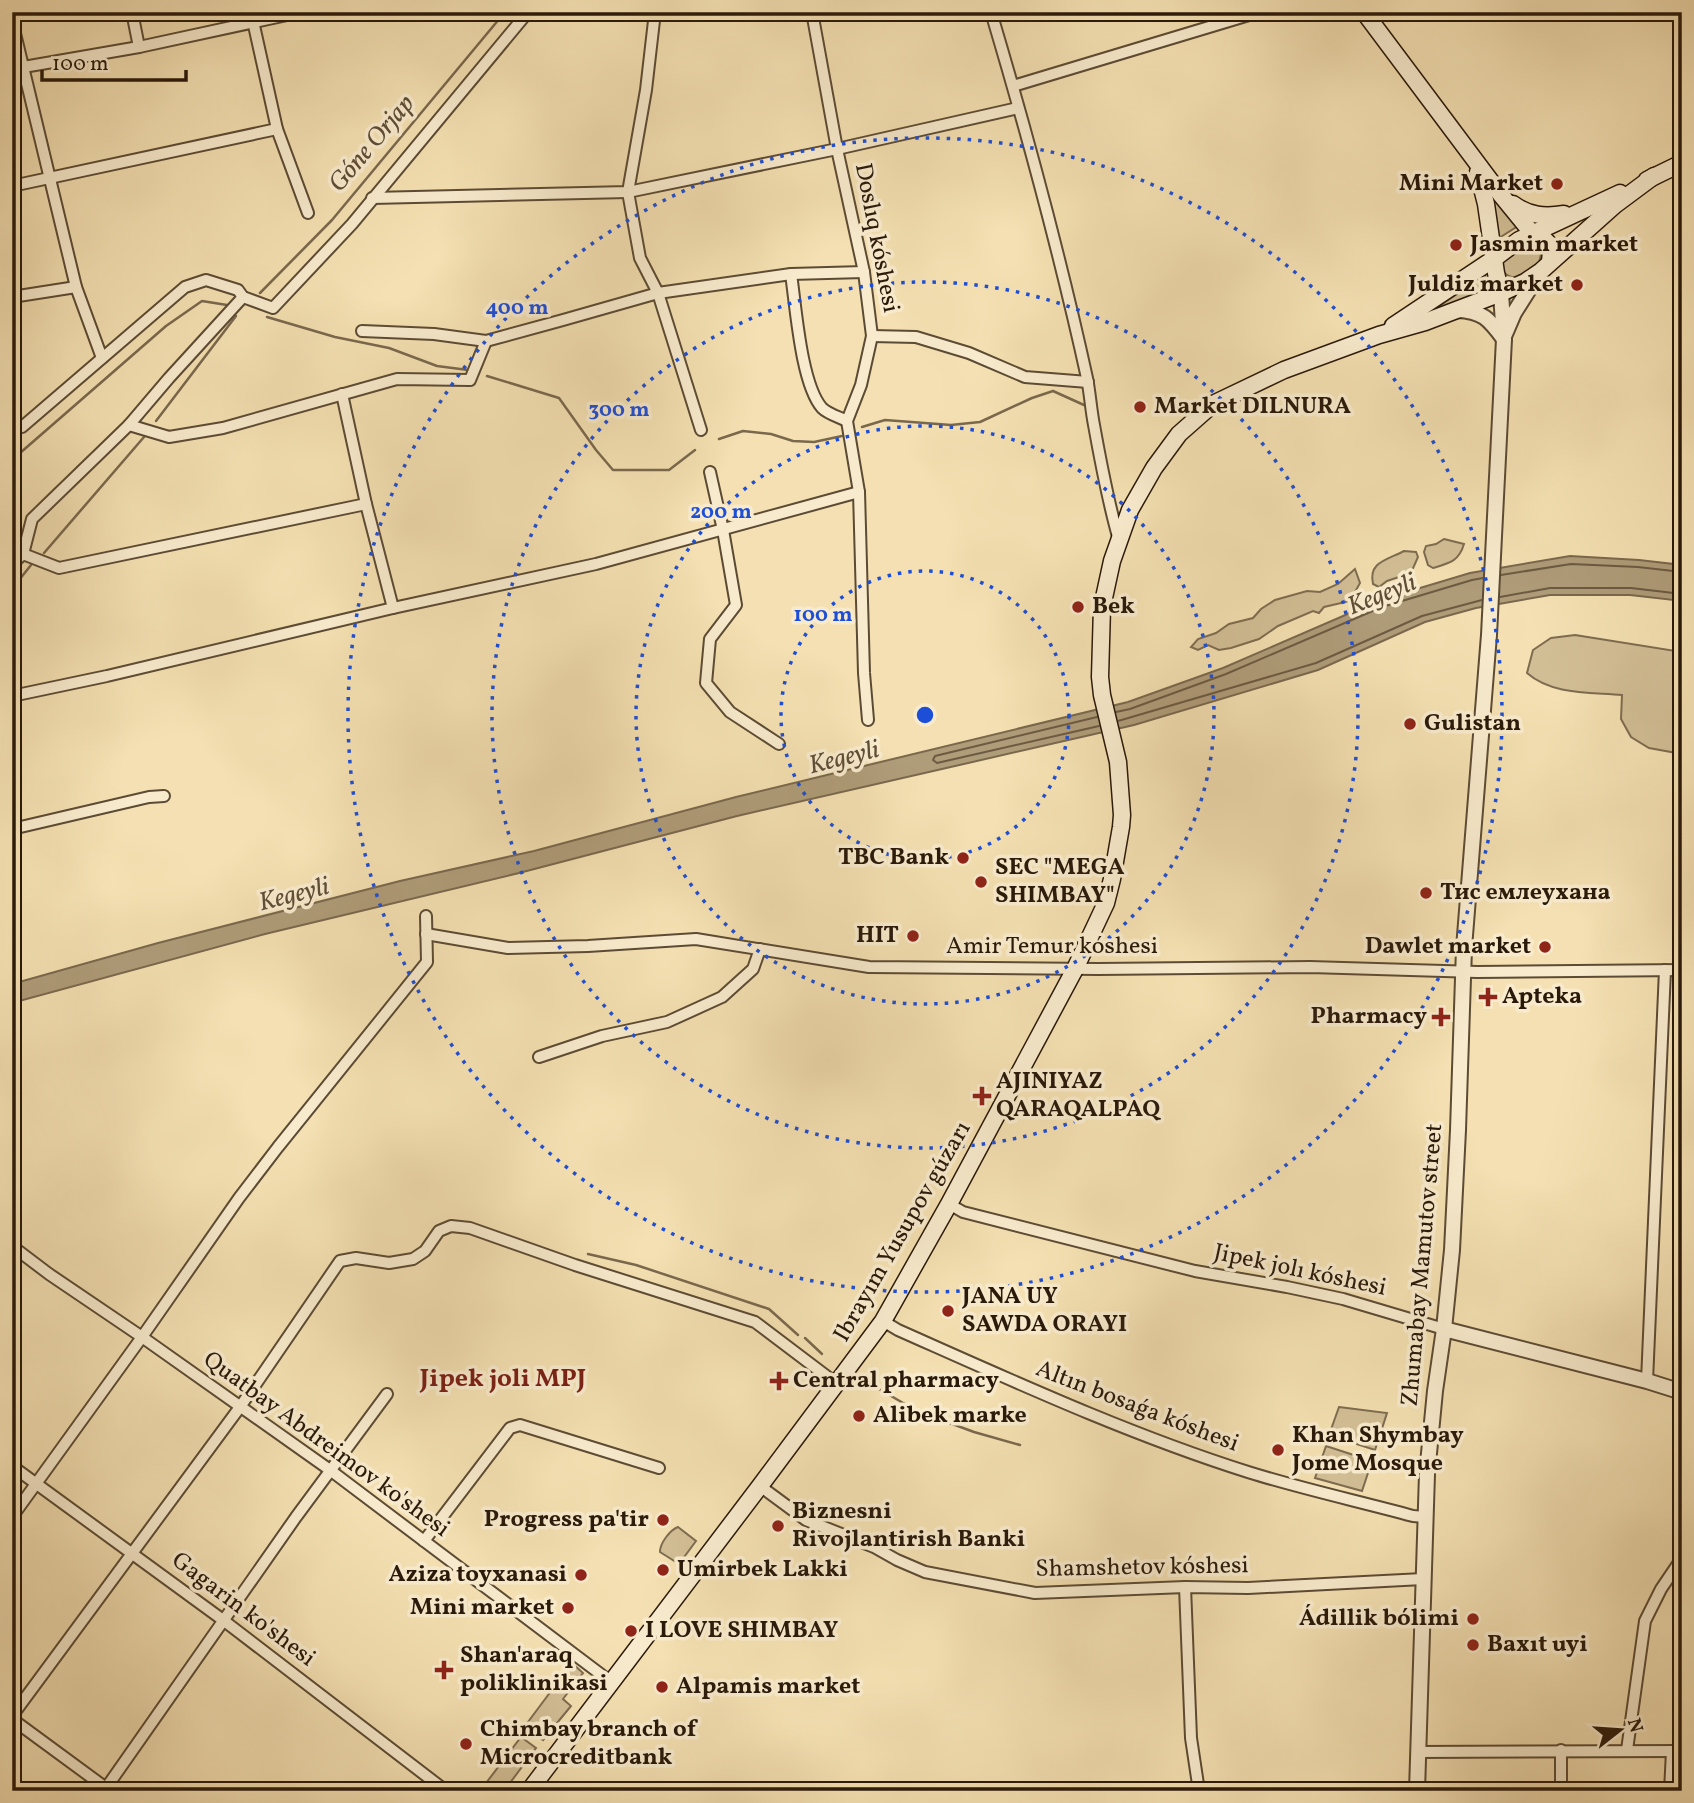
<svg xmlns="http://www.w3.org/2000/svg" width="1694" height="1803" font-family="Vollkorn,serif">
  <rect width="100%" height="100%" fill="#f4e0b2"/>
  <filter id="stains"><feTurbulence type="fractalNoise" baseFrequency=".00286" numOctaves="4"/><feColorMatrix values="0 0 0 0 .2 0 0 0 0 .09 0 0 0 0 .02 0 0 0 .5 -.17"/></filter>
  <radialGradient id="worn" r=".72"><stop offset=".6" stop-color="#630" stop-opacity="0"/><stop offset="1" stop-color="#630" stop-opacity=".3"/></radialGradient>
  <g fill="#d2be95" stroke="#7e6c50" stroke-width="2">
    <polygon points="1490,193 1518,226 1499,238"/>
    <path d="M1524 245C1533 245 1536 247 1541 254L1539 263 1518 278C1506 277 1500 272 1503 260Z"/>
    <polygon points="1485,275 1490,293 1423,317"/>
    <path d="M1444 539 1464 544C1459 561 1450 563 1433 568L1428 565 1424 552 1426 546 1436 544Z"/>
    <path d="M1404 551 1416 552 1418 557 1411 573 1387 581 1379 587 1373 584C1368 562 1387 560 1404 551Z"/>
    <polygon points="1355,569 1360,583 1350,601 1324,607 1319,613 1313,611 1278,626 1259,639 1231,648 1219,650 1208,645 1198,650 1191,647 1198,639 1216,633 1229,624 1253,618 1261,609 1275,600 1307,591 1320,592 1338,584"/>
    <path d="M1575 635 1682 652V754L1649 748 1631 737 1621 719 1622 695C1590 692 1552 695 1527 673L1533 650 1551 638Z"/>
    <polygon points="1339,1407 1387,1413 1375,1450 1329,1435"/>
    <polygon points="1326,1446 1372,1461 1362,1491 1315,1478"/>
    <path d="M678 1527 696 1541 679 1564 660 1552C660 1543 670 1530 678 1527Z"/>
    <polygon points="572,1663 583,1673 563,1699 571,1706 543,1740 525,1726"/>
    <polygon points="521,1737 536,1748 504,1791 480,1791"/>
  </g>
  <polygon fill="#af9c79" stroke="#7a684d" stroke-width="2" points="1570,556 1639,560 1682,565 1682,601 1630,595 1550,595 1476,608 1425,622 1318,670 1134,725 737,816 519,873 265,934 12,1003 12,984 158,943 400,881 534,851 736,797 1128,702 1223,668 1380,600 1470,573"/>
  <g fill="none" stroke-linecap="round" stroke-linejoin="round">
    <g stroke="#6c5a42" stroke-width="2">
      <polyline points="1501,575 1571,564 1638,567 1682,572"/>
      <polyline points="1500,597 1550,588 1631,588 1682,594"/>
      <polyline points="1116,712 1130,709 1226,674 1382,607 1472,580 1483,578"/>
      <polyline points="1097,717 935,756 933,760 937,763 1099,726"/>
      <polyline points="1118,721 1316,663 1422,616 1482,600"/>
    </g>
    <g stroke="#7a684d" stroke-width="2.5">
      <polyline points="260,293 332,220 505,12"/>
      <polyline points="267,317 335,337 389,348 437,366 468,370"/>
      <polyline points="487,376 559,398 596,450 613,470 669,470 695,450"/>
      <polyline points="156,421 236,316"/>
      <polyline points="862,427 885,420 951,425 980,422 1032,398 1053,391 1084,405"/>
      <polyline points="719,439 743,431 771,434 793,441 814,442 842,436"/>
      <polyline points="12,460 166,326 202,301 227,305"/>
      <polyline points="44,553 144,437"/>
      <polyline points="12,589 31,565"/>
      <polyline points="588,1254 636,1265 769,1309 798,1335"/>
      <polyline points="805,1338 822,1354"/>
      <polyline points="872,1385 917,1411 974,1432 1020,1445"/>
    </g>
    <g stroke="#5c4b34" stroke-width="14">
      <g id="minor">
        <polyline points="132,12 139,47"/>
        <polyline points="251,12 277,129 308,213"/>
        <polyline points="655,12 646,90 628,192 640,258 658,293 701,430"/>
        <polyline points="812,12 837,149 864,272 872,336 861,385 847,421 859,492 864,673 868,720"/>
        <path d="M991 12C1027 133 1060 255 1087 378 1090 393 1091 410 1094 425 1101 464 1108 502 1119 540"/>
        <polyline points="12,21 76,287 102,358"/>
        <polyline points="12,69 139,47 301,12"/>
        <polyline points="1013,86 1259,12"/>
        <polyline points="12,186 277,129"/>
        <polyline points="372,198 628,192 837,149 1018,108"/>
        <path d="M791 274C796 308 801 384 822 408 828 414 839 417 847 421"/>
        <polyline points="12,297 76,287"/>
        <polyline points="362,331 434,334 486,341 563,320 658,293 791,274 864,272"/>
        <polyline points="872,336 916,337 969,353 1025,377 1088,382"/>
        <polyline points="342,394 366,504 393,608"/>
        <polyline points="129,425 169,437 223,428 397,379 470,380 486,341"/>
        <polyline points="12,429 22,427 185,287 206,280 238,290 243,297 273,308 352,224 528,12"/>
        <polyline points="710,472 723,530 736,605 710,639 706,683 730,712 779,744"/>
        <polyline points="23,554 59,568 366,504"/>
        <polyline points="12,564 23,554 32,519 129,425 169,378 243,297"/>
        <polyline points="12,696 107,676 393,608 596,564 859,492"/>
        <polyline points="12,829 149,797 164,796"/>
        <polyline points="426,934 508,948 588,946 696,939 869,967 1098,969 1310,967 1477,972 1682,970"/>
        <polyline points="539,1057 602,1036 667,1022 722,997 753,969 760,949"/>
        <polyline points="949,1204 963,1212 1195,1271 1287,1287 1343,1299 1444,1329"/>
        <polyline points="12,1246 49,1274 142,1337 330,1470 611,1682"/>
        <path d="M883 1321 898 1330C1013 1381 1128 1434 1248 1472 1302 1489 1358 1501 1413 1516L1425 1517"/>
        <polyline points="1647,1381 1665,970"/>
        <polyline points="12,1466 223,1620 446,1791"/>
        <polyline points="760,1486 806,1520 874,1547 897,1560 925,1572 1035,1593 1185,1587 1248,1588 1423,1579"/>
        <polyline points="12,1517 142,1337 239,1198 278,1147 427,962 426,916"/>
        <polyline points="424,1541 510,1428 520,1425 659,1468"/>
        <polyline points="1185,1587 1191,1738 1199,1791"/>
        <polyline points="12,1716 240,1407 340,1261 356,1258 389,1263 413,1259 425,1251 439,1231 451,1226 470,1228 575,1265 755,1322 837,1384"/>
        <polyline points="12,1719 110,1791"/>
        <polyline points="1627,1750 1645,1621 1661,1589 1682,1558"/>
        <polyline points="1417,1752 1682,1751"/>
        <polyline points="104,1791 296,1517 387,1394"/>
        <polyline points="1561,1791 1561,1750"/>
        <polyline points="1670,1791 1672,1751"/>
      </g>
    </g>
    <g stroke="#5c4b34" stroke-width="18">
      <g id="tertiary">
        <path d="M1457 310C1483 311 1489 319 1504 339"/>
        <polyline points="1505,334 1514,313 1538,275"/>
        <polyline points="1444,1329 1647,1381 1682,1392"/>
        <polyline points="1417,1791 1427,1474 1435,1391 1444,1329 1452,1250 1458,1130 1464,948 1489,635 1504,339 1501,293"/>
      </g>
    </g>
    <g stroke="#2a190a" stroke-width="19">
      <g id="secondary">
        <polyline points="1364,12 1501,195 1532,233 1542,237 1548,243 1551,251 1550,262"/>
        <polyline points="1478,172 1486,204 1496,273 1501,293"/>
        <polyline points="1647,180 1682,163"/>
        <path d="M1513 204C1529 216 1545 217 1564 214"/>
        <polyline points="1393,326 1495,258 1519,240 1620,193"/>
        <polyline points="529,1791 760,1486 883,1321 949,1204 1075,969 1106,903 1112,879 1121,827 1122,815 1118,762 1102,695 1100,677 1102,607 1112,561 1130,510 1154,468 1179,434 1213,404 1284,370 1379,335 1425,322 1501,293 1525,282 1541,271 1615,205 1654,176"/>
      </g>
    </g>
    <use href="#minor" stroke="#f8ebcd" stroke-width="10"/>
    <use href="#tertiary" stroke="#f8ebcd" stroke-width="14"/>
    <use href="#secondary" stroke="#f8ebcd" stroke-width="16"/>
  </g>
  <g fill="none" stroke="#1d4ed8" stroke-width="3.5" stroke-dasharray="3.5 7">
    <circle cx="925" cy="715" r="144"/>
    <circle cx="925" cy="715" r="289"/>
    <circle cx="925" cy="715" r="433"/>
    <circle cx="925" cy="715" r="577"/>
  </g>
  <g fill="#8f2418" stroke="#f8ebcd" stroke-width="2.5">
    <circle cx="1557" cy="184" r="7"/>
    <circle cx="1456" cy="245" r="7"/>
    <circle cx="1577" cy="285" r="7"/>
    <circle cx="1140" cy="407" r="7"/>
    <circle cx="1078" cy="607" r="7"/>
    <circle cx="1410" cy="724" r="7"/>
    <circle cx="963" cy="858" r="7"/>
    <circle cx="981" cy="882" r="7"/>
    <circle cx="1426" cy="893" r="7"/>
    <circle cx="913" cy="936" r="7"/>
    <circle cx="1545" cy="947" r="7"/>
    <path d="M1484.5 986.5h7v7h7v7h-7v7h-7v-7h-7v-7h7z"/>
    <path d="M1437.5 1006.5h7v7h7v7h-7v7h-7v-7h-7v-7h7z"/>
    <path d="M978.5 1085.5h7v7h7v7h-7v7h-7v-7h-7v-7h7z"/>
    <circle cx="948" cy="1311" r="7"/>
    <path d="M775.5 1370.5h7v7h7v7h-7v7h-7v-7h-7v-7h7z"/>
    <circle cx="859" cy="1416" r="7"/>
    <circle cx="1278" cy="1450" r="7"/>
    <circle cx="663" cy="1520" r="7"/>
    <circle cx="778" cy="1526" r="7"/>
    <circle cx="663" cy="1570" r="7"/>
    <circle cx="581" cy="1575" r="7"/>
    <circle cx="568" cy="1608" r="7"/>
    <circle cx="1473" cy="1619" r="7"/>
    <circle cx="631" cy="1631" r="7"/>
    <circle cx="1473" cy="1645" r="7"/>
    <path d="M440.5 1659.5h7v7h7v7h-7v7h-7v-7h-7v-7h7z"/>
    <circle cx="662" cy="1687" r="7"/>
    <circle cx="466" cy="1744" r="7"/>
  </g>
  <g text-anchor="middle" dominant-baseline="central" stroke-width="7" stroke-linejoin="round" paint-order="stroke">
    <g font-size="24" font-weight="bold" fill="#2a190a" stroke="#f8ebcd" text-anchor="start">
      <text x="1543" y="184" text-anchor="end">Mini Market</text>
      <text x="1470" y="245">Jasmin market</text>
      <text x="1563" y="285" text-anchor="end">Juldiz market</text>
      <text x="1154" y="407">Market DILNURA</text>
      <text x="1092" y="607">Bek</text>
      <text x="1424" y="724">Gulistan</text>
      <text x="949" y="858" text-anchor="end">TBC Bank</text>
      <text x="995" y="868">SEC "MEGA<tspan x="995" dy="28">SHIMBAY"</tspan></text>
      <text x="1440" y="893">Тис емлеухана</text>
      <text x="899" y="936" text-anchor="end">HIT</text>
      <text x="1531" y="947" text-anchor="end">Dawlet market</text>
      <text x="1502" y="997">Apteka</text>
      <text x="1427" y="1017" text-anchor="end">Pharmacy</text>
      <text x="996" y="1082">AJINIYAZ<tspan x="996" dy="28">QARAQALPAQ</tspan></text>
      <text x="962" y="1297">JANA UY<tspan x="962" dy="28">SAWDA ORAYI</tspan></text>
      <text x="793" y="1381">Central pharmacy</text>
      <text x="873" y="1416">Alibek marke</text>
      <text x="1292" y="1436">Khan Shymbay<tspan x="1292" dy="28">Jome Mosque</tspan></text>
      <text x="792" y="1512">Biznesni<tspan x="792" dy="28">Rivojlantirish Banki</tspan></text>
      <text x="649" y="1520" text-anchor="end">Progress pa'tir</text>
      <text x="677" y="1570">Umirbek Lakki</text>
      <text x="567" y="1575" text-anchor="end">Aziza toyxanasi</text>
      <text x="554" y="1608" text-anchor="end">Mini market</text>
      <text x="1459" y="1619" text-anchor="end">Ádillik bólimi</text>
      <text x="645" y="1631">I LOVE SHIMBAY</text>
      <text x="1487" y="1645">Baxıt uyi</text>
      <text x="460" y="1656">Shan'araq<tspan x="460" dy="28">poliklinikasi</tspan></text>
      <text x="676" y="1687">Alpamis market</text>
      <text x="480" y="1730">Chimbay branch of<tspan x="480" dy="28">Microcreditbank</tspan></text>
    </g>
    <g font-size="24" fill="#2a190a" stroke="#f8ebcd">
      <text transform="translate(876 238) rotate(79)">Doslıq kóshesi</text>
      <text x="1052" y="947">Amir Temur kóshesi</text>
      <text transform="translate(903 1232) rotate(-60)">Ibrayım Yusupov gúzarı</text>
      <text transform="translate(1423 1265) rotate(-85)">Zhumabay Mamutov street</text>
      <text transform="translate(1300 1271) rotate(12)">Jipek jolı kóshesi</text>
      <text transform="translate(1137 1407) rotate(21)">Altın bosaǵa kóshesi</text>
      <text transform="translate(326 1445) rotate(36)">Quatbay Abdreimov ko'shesi</text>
      <text transform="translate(1142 1568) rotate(-1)">Shamshetov kóshesi</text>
      <text transform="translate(243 1610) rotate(37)">Gagarin ko'shesi</text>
    </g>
    <g font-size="26" font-style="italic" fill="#5f4d36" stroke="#f8ebcd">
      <text transform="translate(372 144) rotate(-50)">Góne Orjap</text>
      <text transform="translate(1382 595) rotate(-22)">Kegeyli</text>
      <text transform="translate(844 758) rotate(-14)">Kegeyli</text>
      <text transform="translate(294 895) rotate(-14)">Kegeyli</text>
    </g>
    <g font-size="26" font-weight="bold" fill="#7a1f14" stroke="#f8ebcd">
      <text x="503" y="1379">Jipek joli MPJ</text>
    </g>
  </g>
  <circle cx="925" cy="715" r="10" fill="#1d4ed8" stroke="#f8ebcd" stroke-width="3.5"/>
  <g font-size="21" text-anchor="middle" font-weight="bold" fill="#1d4ed8" stroke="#f8ebcd" stroke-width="7" stroke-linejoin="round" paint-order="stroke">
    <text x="517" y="314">400 m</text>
    <text x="619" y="416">300 m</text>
    <text x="721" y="518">200 m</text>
    <text x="823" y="621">100 m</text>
  </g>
  <rect width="1694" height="1803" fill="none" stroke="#f4e0b2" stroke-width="42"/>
  <rect x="14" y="14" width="1666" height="1775" fill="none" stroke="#2a190a" stroke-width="3.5"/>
  <rect x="21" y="21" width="1652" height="1761" fill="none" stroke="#2a190a" stroke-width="2"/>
  <g transform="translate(1620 1730) rotate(73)" stroke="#f8ebcd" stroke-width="5" paint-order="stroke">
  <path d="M0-5L12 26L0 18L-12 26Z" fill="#2a190a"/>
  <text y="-10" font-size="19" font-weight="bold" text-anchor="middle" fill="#2a190a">N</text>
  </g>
  <path d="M42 70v10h144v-10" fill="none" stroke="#2a190a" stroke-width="3.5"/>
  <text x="52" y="70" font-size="21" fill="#2a190a" stroke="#f8ebcd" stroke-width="5" paint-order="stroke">100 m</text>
  <rect width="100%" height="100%" filter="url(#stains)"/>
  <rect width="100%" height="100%" fill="url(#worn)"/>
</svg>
